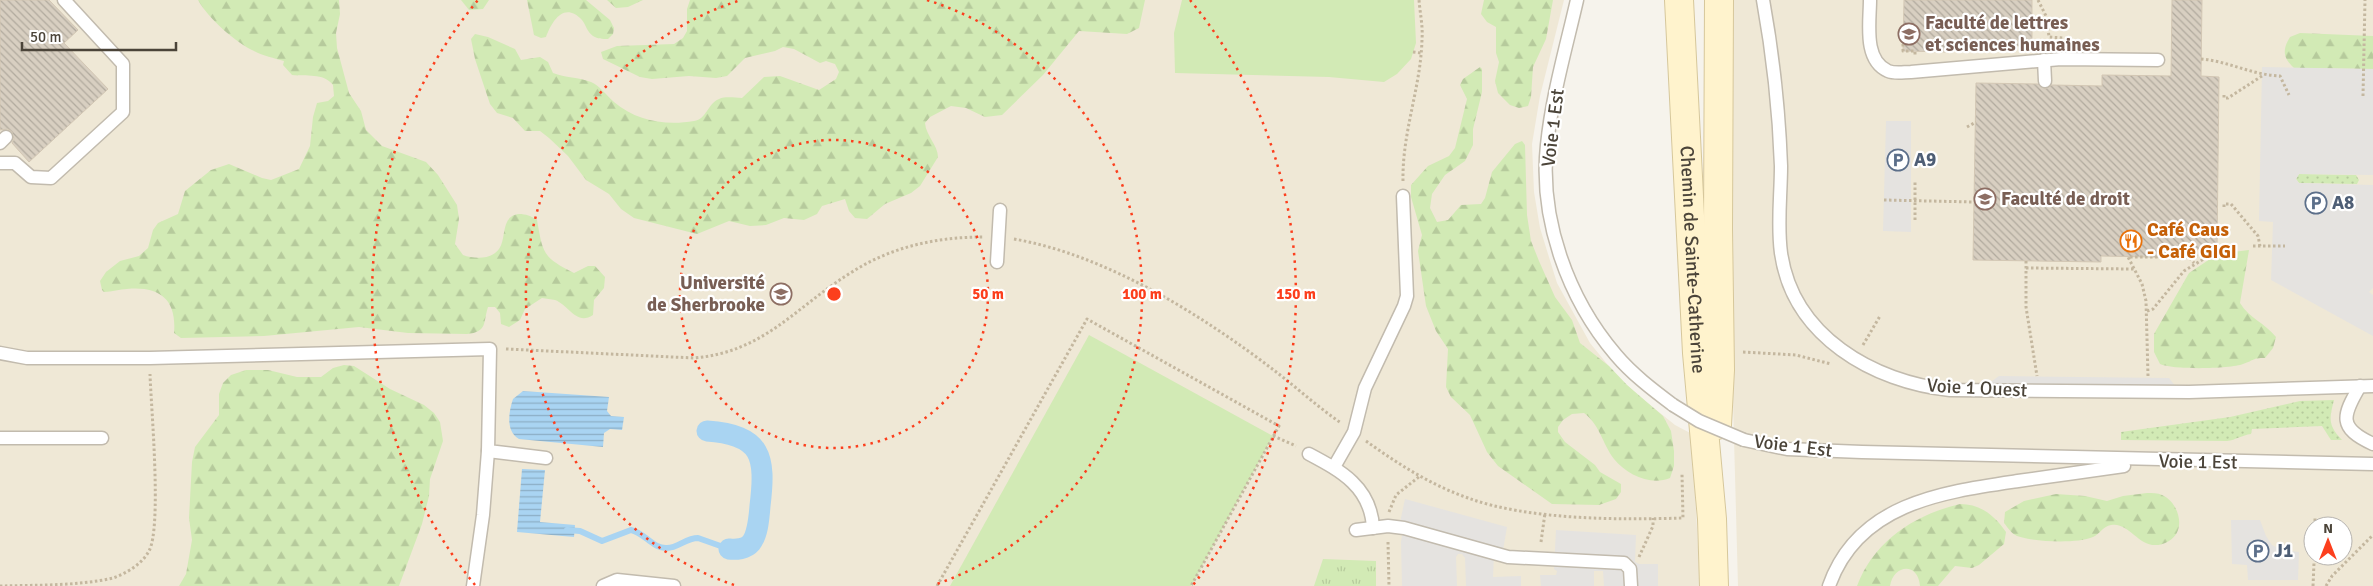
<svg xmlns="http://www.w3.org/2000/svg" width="2373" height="586" font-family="Signika,sans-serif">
  <defs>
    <pattern id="grass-dots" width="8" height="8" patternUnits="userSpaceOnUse" patternTransform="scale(1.25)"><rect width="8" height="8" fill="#d2eab5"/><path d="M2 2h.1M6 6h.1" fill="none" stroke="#b6ca9c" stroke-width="1.8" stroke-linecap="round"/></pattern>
    <pattern id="forest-firs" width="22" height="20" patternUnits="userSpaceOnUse" patternTransform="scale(1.25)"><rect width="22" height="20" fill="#d2eab5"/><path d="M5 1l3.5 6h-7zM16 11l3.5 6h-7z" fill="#b6ca9c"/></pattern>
    <pattern id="park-tufts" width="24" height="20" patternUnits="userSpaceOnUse" patternTransform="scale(1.25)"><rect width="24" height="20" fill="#d2eab5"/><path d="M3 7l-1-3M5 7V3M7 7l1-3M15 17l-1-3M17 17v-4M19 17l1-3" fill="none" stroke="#b6ca9c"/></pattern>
    <pattern id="water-rules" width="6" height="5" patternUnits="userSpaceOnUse" patternTransform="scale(1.25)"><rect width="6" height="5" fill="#a9d4f2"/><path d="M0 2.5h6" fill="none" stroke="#8caec5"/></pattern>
    <pattern id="building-back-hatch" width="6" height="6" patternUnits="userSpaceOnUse" patternTransform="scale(1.25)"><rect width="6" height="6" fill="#d8cfc1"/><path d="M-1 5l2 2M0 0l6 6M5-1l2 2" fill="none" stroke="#b1aa9e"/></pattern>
  </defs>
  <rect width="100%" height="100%" fill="#f6f3ec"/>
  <g fill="#efe8d6" fill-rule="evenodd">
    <polygon points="0,0 1564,0 1540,96 1532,144 1534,192 1540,228 1557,283 1590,343 1616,375 1639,396 1675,425 1692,434 1700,586 0,586"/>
    <path d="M1731 0H2373V586H1738L1730 291ZM2313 526H2343V556H2313Z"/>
  </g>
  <g fill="url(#grass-dots)">
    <polygon points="2299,174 2356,175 2359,180 2357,184 2299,183 2296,179"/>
    <path d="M2334 400C2329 420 2328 425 2342 440H2331L2322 426 2252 429 2251 434C2242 435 2236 440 2227 441L2121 440V432L2230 417 2300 401Z"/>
  </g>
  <g fill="url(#forest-firs)">
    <path d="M198 0H339L340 14 336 33 337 48 349 93 361 111 366 130 382 146 426 162 438 175 457 205 459 219 455 244 463 255C474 259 491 260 499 249 507 238 500 216 519 214 526 214 531 216 537 220 543 253 542 257 574 273L588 266H595L605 277 604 288 594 300 593 315C576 326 569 305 555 300 551 299 546 299 542 298L525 309 520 320 509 327 501 324 500 313 495 307H488C483 322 488 332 467 334L408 333 359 327 264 336 181 338 174 333C177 300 160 286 127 289 120 289 112 292 104 292L102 290 100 281 106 272 120 261 139 256 148 248 153 230 158 223 178 214 185 191 211 170 229 164 262 178 271 180 299 169 310 146 313 117 317 103 328 101 334 96 333 85C323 72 306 77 292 75L283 65 284 61C274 58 263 56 254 51 236 43 207 17 198 0Z"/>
    <polygon points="461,0 489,0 483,9 469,10"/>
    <path d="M527 0H586L610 20 614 28 613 34 608 39C602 39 598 39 593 36 587 32 586 25 582 20 564 1 552 21 546 37L541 38 534 35Z"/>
    <polygon points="607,0 643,0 628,7 616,8"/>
    <path d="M690 0H1145L1139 28 1127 34 1079 31 1043 75 1002 115 985 117 966 108 951 106 930 117 925 123C926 136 938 145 938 157L920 186 911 193 885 204 867 219 855 218 849 211 845 199 822 206 817 214 804 220 784 218 766 225 750 226 729 221 697 234 634 218 621 209 609 194 586 180 568 156 549 138 540 131H525L513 118 497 113 490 104 475 59 471 39 475 34 488 37 515 49 521 60 540 57 548 62 553 73C565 78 579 77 591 82 599 85 607 96 614 102 636 121 666 126 694 121 707 119 707 104 719 99 726 96 735 98 742 98L764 77 780 76 819 90 836 79 839 72 835 64 826 61 820 63 794 49 783 47 775 51 745 58 727 76 716 78 689 76 652 79 640 77 603 59 601 52 617 46 674 44 683 38 687 31V9Z"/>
    <polygon points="1484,0 1553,0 1546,39 1533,67 1531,97 1528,106 1519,108 1510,105 1498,93 1495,81 1499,62 1496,53 1496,27 1487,22 1481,14"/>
    <path d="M2300 33 2373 36V69L2294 68C2283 58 2282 50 2290 37Z"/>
    <path d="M1480 67 1482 69V92L1473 129V145L1465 161 1445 175 1432 194 1430 208 1437 222 1448 220 1461 205 1481 204 1485 198 1492 172 1515 144 1522 141 1525 145 1527 215 1531 241 1539 261 1555 297 1572 320 1580 343 1609 366 1627 385 1663 416 1671 431 1674 451V466L1670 478C1651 486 1627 475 1614 459 1602 443 1600 425 1584 413L1572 414 1563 420 1558 427V432L1565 442 1595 465 1600 472 1621 484V492L1616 499 1599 505 1552 504 1498 466 1487 452 1470 415 1451 397 1446 387 1448 349 1436 331 1426 306 1418 251 1422 235 1411 197V185L1428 166 1449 156 1455 148 1467 99 1460 85 1463 79Z"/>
    <path d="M2249 250 2240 303C2249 318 2265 323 2276 337L2273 348 2265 358C2252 358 2255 360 2243 364 2231 369 2172 370 2160 364L2154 352V334L2189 273 2210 259 2225 253Z"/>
    <polygon points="344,365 354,366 390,389 424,405 434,413 440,422 443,441 430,479 429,496 422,524 399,586 179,586 186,574 192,540 189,518 192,462 195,447 219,415 219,394 223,383 231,375 246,370 268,370 297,377 321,377 333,368"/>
    <path d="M2147 493C2152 493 2158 493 2162 495 2179 502 2187 531 2169 541 2141 557 2132 521 2111 525 2103 526 2100 534 2093 537 2077 544 2033 542 2017 536 2011 533 2008 528 2004 523L2005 512 2024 501 2056 494 2085 496 2107 501 2123 496Z"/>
    <path d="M1960 504C1981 504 1995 516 2006 532L2004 544 1979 565 1972 568 1955 566 1938 586H1920C1918 561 1893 565 1890 586H1857C1874 541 1914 515 1960 504Z"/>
  </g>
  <polygon fill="url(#park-tufts)" points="1323,559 1376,561 1376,586 1314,586"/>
  <g fill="#d2eab5">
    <polygon points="1182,0 1414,0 1416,43 1411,59 1397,74 1384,82 1329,77 1175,73 1174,33"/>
    <polygon points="1089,335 1273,436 1195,579 1191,586 950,586"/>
  </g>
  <g fill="#e5e3e0">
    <polygon points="2262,67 2373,69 2373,175 2299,174 2296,179 2299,183 2373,185 2373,288 2369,292 2373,295 2373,336 2271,280 2273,222 2259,221"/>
    <polygon points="1886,121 1911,121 1911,232 1883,231"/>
    <polygon points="1999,376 2169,378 2180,392 1985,386"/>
    <polygon points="1405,499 1507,527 1502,556 1494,554 1493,577 1521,576 1521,586 1466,586 1465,558 1462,554 1458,554 1456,557 1457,586 1402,586 1401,542 1403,528 1399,527"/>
    <polygon points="2231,520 2260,520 2266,536 2272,545 2282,550 2299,552 2298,580 2248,580 2247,565 2232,564"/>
    <polygon points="1556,530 1636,535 1635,562 1639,564 1658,564 1658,586 1604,586 1603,571 1594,571 1594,586 1541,586 1540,575 1556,575 1557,571 1554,569"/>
  </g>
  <g fill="url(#water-rules)">
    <path d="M523 391 609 397 607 411 611 416 624 417 622 430 610 429 604 433 603 447 519 439C505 431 509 411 513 399Z"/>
    <polygon points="522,469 545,470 540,522 575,525 574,537 517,532"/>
  </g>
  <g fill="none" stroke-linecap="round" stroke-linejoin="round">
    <path stroke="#a9d4f2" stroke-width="6" d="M567 530 580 531 602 541 631 530C645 533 653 549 667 548 678 548 686 538 698 538L729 549"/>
    <path stroke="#a9d4f2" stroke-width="21" d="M707 431C762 435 766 456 760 506 759 518 758 534 751 543 746 549 736 550 729 549"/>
  </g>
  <g fill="url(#building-back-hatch)" stroke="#d3c7b4">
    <polygon points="0,0 49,0 78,30 64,43 108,89 29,162 12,143 14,139 12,132 8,129 0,130"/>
    <polygon points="1904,0 2032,0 2032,46 1946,45 1946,52 1903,51"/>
    <polygon points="2172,0 2202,0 2201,76 2219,77 2217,249 2197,249 2197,258 2101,256 2101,262 1973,260 1976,83 2038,84 2045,89 2052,85 2102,86 2102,75 2171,76"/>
  </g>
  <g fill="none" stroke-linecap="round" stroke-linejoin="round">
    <g stroke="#c2bbae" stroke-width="15">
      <g id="service">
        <path d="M1577 0C1566 48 1552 96 1547 145 1539 219 1568 299 1616 355 1632 374 1653 390 1673 405"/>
        <path d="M1763 0C1773 55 1779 110 1781 166 1781 195 1777 224 1781 253 1793 336 1873 382 1950 390L2189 392 2373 386"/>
        <path d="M1870 0C1870 22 1863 60 1888 71 1895 74 1904 72 1911 72L2061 59 2158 60"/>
        <polyline points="2044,60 2045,81"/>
        <polyline points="0,143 6,137"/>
        <polyline points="0,163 15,163 31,177 51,178 123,112 123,64 64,0"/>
        <polyline points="997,262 1000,210"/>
        <polyline points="0,353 27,358 150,358 490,349 488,451 546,458"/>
        <path d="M2360 386C2342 416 2338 428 2373 444"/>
        <polyline points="0,438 102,438"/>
        <polyline points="1744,440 1787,449 1862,452 2373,464"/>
        <path d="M1309 454C1341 471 1371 487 1373 528"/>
        <polyline points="1334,467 1354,432 1365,388 1404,306 1407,296 1403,196"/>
        <polyline points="1356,530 1388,526 1404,528 1508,557 1624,563 1630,569 1631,586"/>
        <polyline points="473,586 483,515 488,451"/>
        <polyline points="603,586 617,580 674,586"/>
        <path d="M1829 586C1858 503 1943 492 2018 481 2053 476 2089 471 2124 466"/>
      </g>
    </g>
    <g stroke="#d6c79b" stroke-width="30">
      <g id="secondary">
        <path id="s1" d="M1679 0 1697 353 1712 519 1714 586"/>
        <polyline points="1717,425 1720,370 1718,229 1719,0"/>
      </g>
    </g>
    <g stroke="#c4b79f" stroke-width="3" stroke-dasharray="2.5 2.5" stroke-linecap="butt">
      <polyline points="2038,0 2047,18 2049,37 2064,38"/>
      <polyline points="1903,34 1903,51 1915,51 1915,57"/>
      <polyline points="1413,52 1421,53"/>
      <path d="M2201 59C2228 61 2252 75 2280 76L2289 95"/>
      <polyline points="2224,95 2224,98 2228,98 2262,76"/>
      <polyline points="2363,96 2365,0"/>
      <polyline points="1967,127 1976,122"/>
      <path d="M1403 181C1402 132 1421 87 1422 39 1423 26 1420 13 1419 0"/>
      <polyline points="1884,200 1974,202"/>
      <polyline points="2224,207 2224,204 2231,204 2258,236 2260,246"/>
      <polyline points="1915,220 1915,181"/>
      <path d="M1014 239C1106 255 1202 315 1275 371 1297 388 1318 407 1341 423"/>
      <polyline points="2253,246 2285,246"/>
      <polyline points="2026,261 2026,307 2037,376"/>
      <polyline points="2026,268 2134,269"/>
      <polyline points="2147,311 2153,309 2184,271 2215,252"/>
      <polyline points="1863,345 1880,316"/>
      <path d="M506 349 694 358C765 352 795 307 852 272 891 247 936 237 983 237"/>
      <polyline points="1743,352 1796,355 1831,364"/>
      <polyline points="2148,376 2146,301 2142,284 2128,257 2189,257 2194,263"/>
      <polyline points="1273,436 1296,446"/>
      <path d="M1366 441C1398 464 1431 485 1468 498 1528 520 1619 520 1683 518L1682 474"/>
      <polyline points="1389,512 1396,495 1420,476"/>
      <polyline points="2315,526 2315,517"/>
      <polyline points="1388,542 1389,586"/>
      <polyline points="1541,542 1545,513"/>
      <polyline points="1639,557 1653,526 1653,518"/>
      <path d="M0 586C36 585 78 586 113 578 127 573 142 564 149 551 162 527 151 407 150 374"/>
      <polyline points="937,586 1087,319 1279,426 1191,586"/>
      <polyline points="2313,586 2314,563"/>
      <polyline points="2326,586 2332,576 2373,535"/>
    </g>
    <use href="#service" stroke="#fff" stroke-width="12"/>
    <use href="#secondary" stroke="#fff3cd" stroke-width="28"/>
    <g stroke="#c2bbae" stroke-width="15" stroke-linecap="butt">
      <polyline id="service-bridge" points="1673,405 1699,421 1744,440"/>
    </g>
    <use href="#service-bridge" stroke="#fff" stroke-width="12"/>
  </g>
  <g fill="none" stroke="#fc3f1d" stroke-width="2.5" stroke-dasharray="2.5 5">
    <circle cx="834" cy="294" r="154"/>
    <path d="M734 585A308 308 0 0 1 741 0M927 0A308 308 0 0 1 934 585"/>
    <path d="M475 585A462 462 0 0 1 478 0M1190 0A462 462 0 0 1 1193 585"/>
  </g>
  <defs>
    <g id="university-ring" transform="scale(1.125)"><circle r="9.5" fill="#fff" stroke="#8d6e63" stroke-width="1.5"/><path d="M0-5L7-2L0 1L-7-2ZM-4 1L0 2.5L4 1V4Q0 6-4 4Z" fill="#8d6e63"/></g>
    <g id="parking-ring" transform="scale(1.125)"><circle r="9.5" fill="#fff" stroke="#5c6f8a" stroke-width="1.5"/><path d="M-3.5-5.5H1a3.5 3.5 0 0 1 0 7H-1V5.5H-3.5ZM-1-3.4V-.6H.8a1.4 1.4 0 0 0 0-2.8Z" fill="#5c6f8a"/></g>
    <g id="restaurant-ring" transform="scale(1.125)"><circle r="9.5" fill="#fff" stroke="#e8710a" stroke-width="1.5"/><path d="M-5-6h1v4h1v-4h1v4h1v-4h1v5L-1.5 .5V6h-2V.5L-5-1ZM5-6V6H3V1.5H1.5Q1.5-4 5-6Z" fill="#e8710a"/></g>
  </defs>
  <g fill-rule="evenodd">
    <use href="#university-ring" x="1909" y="34"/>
    <use href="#parking-ring" x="1898" y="160"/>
    <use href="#university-ring" x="1985" y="199"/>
    <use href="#parking-ring" x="2316" y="203"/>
    <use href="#restaurant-ring" x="2131" y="241"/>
    <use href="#university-ring" x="781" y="294"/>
    <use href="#parking-ring" x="2258" y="551"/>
  </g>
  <g text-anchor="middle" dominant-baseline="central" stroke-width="4.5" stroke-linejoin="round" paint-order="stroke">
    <g font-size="19" font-weight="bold" fill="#785e54" stroke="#fff" text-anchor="start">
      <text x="1925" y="23">Faculté de lettres<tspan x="1925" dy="22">et sciences humaines</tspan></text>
      <text x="2001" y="199">Faculté de droit</text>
      <text x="765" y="283" text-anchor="end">Université<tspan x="765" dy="22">de Sherbrooke</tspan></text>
    </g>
    <g font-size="19" fill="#4b4439" stroke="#fff">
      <text transform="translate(1553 128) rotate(-83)">Voie 1 Est</text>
      <text stroke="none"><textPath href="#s1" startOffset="260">Chemin de Sainte-Catherine</textPath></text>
      <text transform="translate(1977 388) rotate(3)">Voie 1 Ouest</text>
      <text transform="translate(1793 446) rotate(7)">Voie 1 Est</text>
      <text transform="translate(2198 462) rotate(1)">Voie 1 Est</text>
    </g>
    <g font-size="19" font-weight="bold" fill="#4e5e75" stroke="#fff" text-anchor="start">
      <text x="1914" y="160">A9</text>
      <text x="2332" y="203">A8</text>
      <text x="2274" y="551">J1</text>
    </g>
    <g font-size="19" font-weight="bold" fill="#c56008" stroke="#fff" text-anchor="start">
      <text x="2147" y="230">Café Caus<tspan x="2147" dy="22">- Café GIGI</tspan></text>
    </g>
  </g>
  <circle cx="834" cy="294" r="8" fill="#fc3f1d" stroke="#fff" stroke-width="2.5"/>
  <g font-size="15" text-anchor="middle" font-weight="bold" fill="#fc3f1d" stroke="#fff" stroke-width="4.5" stroke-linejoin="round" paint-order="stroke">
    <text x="988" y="299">50 m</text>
    <text x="1142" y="299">100 m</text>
    <text x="1296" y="299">150 m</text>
  </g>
  <g transform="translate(2328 541)"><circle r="24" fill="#ffffff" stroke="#b7b4b0"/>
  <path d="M0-4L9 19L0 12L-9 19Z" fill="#fc3f1d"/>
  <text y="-8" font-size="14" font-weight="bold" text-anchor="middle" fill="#4b4439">N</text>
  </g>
  <path d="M22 42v8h154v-8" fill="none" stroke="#4b4439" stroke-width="2.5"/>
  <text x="30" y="42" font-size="15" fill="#4b4439" stroke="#ffffff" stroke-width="4" paint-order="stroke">50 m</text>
</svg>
